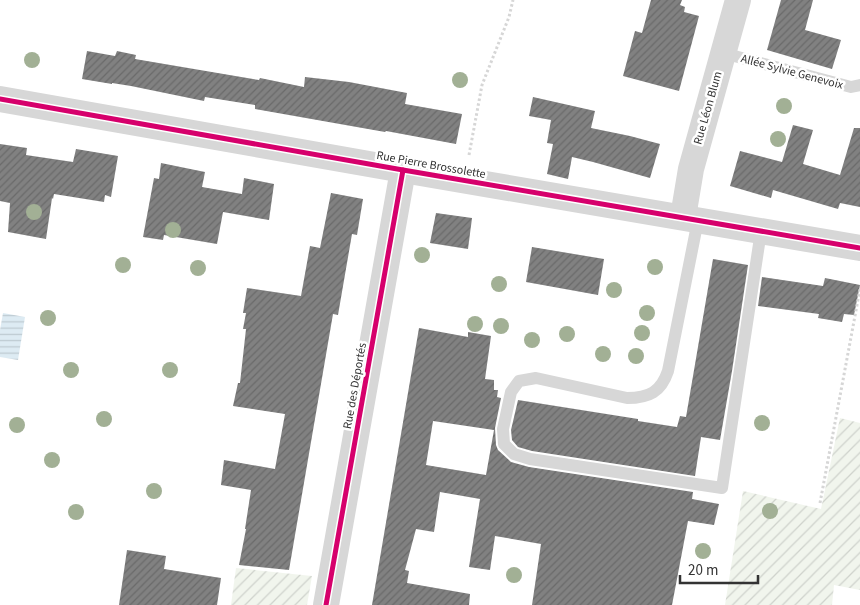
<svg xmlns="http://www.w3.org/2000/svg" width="860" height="605" font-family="'Source Sans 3',sans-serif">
  <defs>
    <pattern id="garden-furrows" width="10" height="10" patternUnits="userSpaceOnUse" patternTransform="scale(1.25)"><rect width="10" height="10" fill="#f1f5ed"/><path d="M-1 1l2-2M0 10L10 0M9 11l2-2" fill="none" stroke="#cfd2cc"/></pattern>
    <pattern id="water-rules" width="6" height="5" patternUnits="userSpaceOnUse" patternTransform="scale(1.25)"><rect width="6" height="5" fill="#ddebf3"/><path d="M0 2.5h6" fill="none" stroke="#becad1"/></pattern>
    <pattern id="building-hatch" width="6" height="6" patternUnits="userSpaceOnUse" patternTransform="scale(1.25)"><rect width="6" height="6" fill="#818181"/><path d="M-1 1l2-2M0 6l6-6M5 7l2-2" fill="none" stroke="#6a6a6a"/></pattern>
  </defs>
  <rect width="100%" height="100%" fill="#fff"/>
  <g fill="url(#garden-furrows)">
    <polygon points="840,418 860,423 860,590 834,585 832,605 725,605 743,491 821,509"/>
    <polygon points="236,568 312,576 307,605 231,605"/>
  </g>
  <polygon fill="url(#water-rules)" points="3,313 25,317 18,360 0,357 0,330"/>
  <g fill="url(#building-hatch)" fill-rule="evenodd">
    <polygon points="651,0 682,0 680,5 685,7 684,12 699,16 679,91 623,76 635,31 642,33"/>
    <polygon points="781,0 813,0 805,30 841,40 832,69 767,50"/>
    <polygon points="87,51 115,56 117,51 136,55 135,59 259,80 260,78 304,87 305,77 349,82 407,93 405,104 462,114 456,144 386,131 385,132 255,109 255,105 205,97 204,101 131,86 112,83 112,84 82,79"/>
    <polygon points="533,97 595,111 591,128 630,136 660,144 650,178 593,162 572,157 568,179 547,174 553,144 547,143 551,120 529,116"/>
    <polygon points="793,125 813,130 803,164 840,175 854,128 860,128 860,207 840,203 838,209 773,190 771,198 730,186 740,151 782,162"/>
    <polygon points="0,144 27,148 26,155 73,162 76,149 118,156 111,197 105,195 104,202 54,194 53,199 52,198 46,239 8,232 10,203 0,201"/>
    <polygon points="161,163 205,172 202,187 242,194 244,178 274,184 269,220 223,212 217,244 164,235 163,240 143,237 154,178 159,179"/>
    <polygon points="331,193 363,199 357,235 352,234 338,315 333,314 289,570 239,565 246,529 245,529 251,490 221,485 224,460 275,469 285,414 233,406 238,383 240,383 246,329 243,329 246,313 243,313 247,288 301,296 310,246 320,248"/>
    <polygon points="436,213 472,218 468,249 430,243"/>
    <polygon points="532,247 604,259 598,295 526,282"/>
    <polygon points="713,259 748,265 732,371 720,440 701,437 695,476 532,451 518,447 512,440 511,430 518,400 638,419 638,421 677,427 680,416 686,417"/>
    <polygon points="762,277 823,286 825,278 860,285 854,315 844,314 842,322 818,318 819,314 758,306"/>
    <path d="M419 328 468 337V332L491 336 485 379 494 380V390H498L497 397 501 398 495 428 496 445 498 450 511 462 529 467 693 492 692 499 719 504 714 525 688 521 672 605H532L541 544 495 536 490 570 469 567 480 499 440 492 434 532 416 529 405 570 409 571 407 583 470 594 469 605H372ZM433 421 494 430 486 475 426 465Z"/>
    <polygon points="127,550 166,556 164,569 221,578 217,605 119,605"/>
  </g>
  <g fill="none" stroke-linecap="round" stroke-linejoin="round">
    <g stroke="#d6d6d6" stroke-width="3" stroke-dasharray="2.5 2.5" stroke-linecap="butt">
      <polyline points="469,155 482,85 509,17 513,0"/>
      <polyline points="820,503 860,289"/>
    </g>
    <g stroke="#d7d7d7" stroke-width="12">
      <polyline points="723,53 851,87 860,85"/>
      <path d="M698 220 668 371C661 392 649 398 627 398L536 378 519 381 511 392 503 429 504 444 514 454 530 459 722 488 761 231"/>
    </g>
    <g stroke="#d7d7d7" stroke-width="26">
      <polyline points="0,99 403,170 860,248"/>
      <polyline points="683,217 691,169 738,0"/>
      <polyline points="326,605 403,170"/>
    </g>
    <g stroke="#fff" stroke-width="8">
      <g id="cycleway">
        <polyline points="0,99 403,170 860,248"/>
        <polyline points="326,605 403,170"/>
      </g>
    </g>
    <use href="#cycleway" stroke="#d6006c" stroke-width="5"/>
  </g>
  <g fill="#a2b095">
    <circle cx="32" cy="60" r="8"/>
    <circle cx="460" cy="80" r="8"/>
    <circle cx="784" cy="106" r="8"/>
    <circle cx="778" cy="139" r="8"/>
    <circle cx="34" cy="212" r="8"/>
    <circle cx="173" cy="230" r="8"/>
    <circle cx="422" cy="255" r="8"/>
    <circle cx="123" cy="265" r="8"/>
    <circle cx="655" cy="267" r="8"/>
    <circle cx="198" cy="268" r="8"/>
    <circle cx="499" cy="284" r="8"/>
    <circle cx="614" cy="290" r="8"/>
    <circle cx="647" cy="313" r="8"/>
    <circle cx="48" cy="318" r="8"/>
    <circle cx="475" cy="324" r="8"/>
    <circle cx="501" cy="326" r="8"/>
    <circle cx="642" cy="333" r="8"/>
    <circle cx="567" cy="334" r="8"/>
    <circle cx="532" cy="340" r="8"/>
    <circle cx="603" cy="354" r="8"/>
    <circle cx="636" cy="356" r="8"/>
    <circle cx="71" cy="370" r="8"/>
    <circle cx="170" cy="370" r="8"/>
    <circle cx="104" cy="419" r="8"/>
    <circle cx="762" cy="423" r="8"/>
    <circle cx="17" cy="425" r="8"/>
    <circle cx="52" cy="460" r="8"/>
    <circle cx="154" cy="491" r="8"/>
    <circle cx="770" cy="511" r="8"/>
    <circle cx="76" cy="512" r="8"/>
    <circle cx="703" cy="551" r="8"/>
    <circle cx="514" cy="575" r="8"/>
  </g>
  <g text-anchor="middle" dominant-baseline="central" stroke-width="5" stroke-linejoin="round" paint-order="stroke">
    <g font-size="12" fill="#333" stroke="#fff">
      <text transform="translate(792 72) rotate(15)">Allée Sylvie Genevoix</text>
      <text transform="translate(708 108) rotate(-74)">Rue Léon Blum</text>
      <text transform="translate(431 165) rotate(10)">Rue Pierre Brossolette</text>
      <text transform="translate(355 386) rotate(-80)">Rue des Déportés</text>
    </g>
  </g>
  <path d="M680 575v8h78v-8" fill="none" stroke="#333333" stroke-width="2.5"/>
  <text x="688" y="575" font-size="15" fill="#333333" stroke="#ffffff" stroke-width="4" paint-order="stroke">20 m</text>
</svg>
